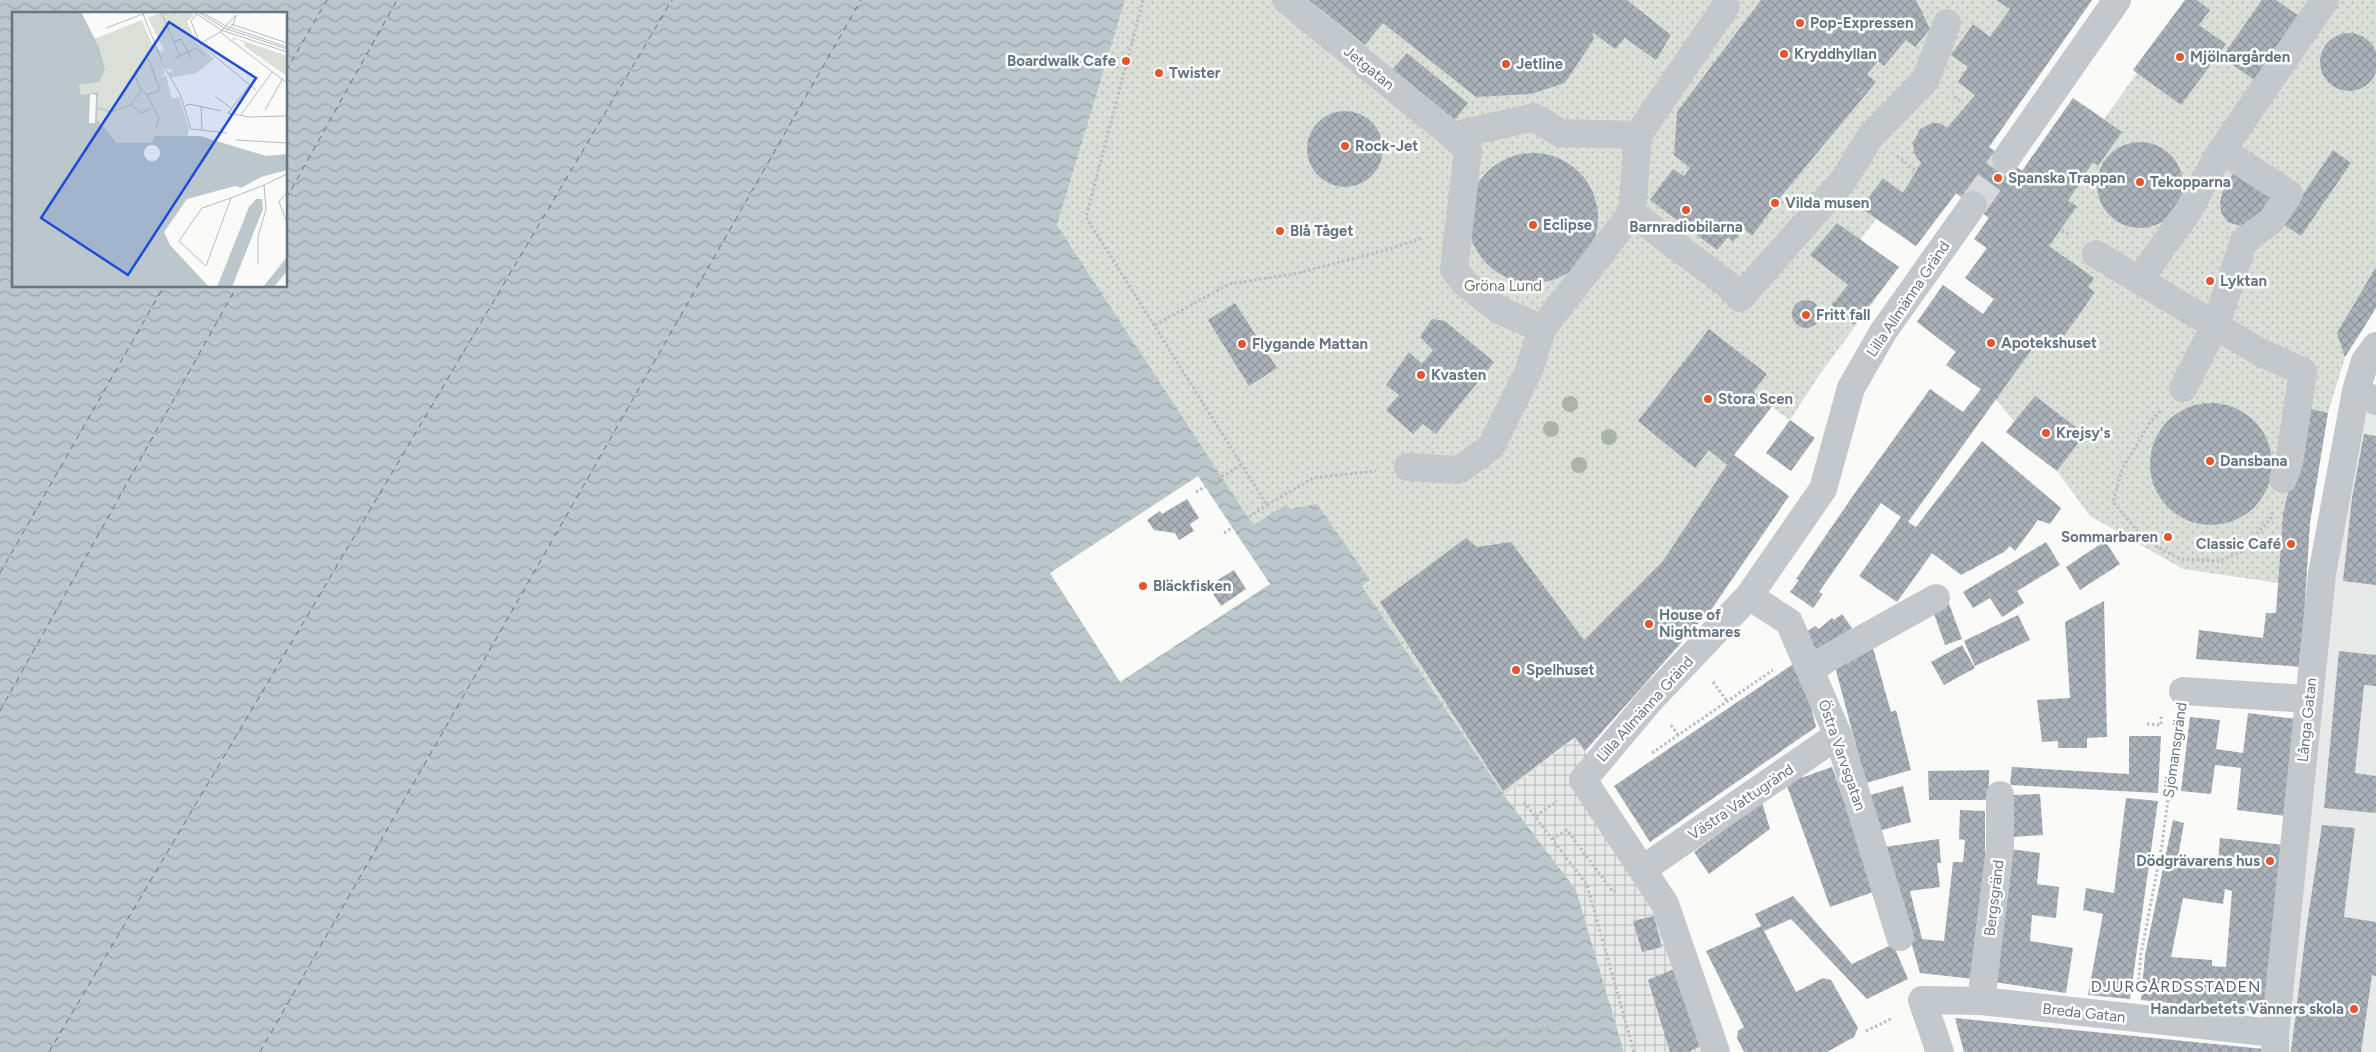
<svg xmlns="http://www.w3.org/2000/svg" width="2376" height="1052" font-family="Figtree,sans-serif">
  <defs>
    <pattern id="industrial-grid" width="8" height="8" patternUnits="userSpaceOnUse" patternTransform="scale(1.25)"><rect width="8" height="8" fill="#e8e9e9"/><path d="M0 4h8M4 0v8" fill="none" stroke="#c0c1c2"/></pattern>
    <pattern id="park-dots" width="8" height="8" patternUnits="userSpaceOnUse" patternTransform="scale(1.25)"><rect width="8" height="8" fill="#dadfd7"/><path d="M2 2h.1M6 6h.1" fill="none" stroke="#b4b9b4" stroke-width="1.8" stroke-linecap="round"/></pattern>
    <pattern id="water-waves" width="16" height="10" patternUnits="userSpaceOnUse" patternTransform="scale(1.25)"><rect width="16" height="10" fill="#bbc7cb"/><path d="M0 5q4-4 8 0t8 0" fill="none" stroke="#9ca6aa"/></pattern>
    <pattern id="building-cross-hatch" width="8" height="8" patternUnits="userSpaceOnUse" patternTransform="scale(1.25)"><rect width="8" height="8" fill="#aab3b9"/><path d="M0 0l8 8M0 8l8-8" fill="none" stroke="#8e969c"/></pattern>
  </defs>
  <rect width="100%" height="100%" fill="#fafaf8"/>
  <polygon fill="#e8e9e9" points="2358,396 2376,405 2376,1052 2278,1052 2326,575"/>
  <polygon fill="url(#industrial-grid)" points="1575,737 1585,751 1597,776 1677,960 1729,1052 1624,1052 1576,890 1504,795"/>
  <polygon fill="url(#park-dots)" points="1125,0 2092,0 1989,147 2022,171 2073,98 2104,119 2137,73 2133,70 2185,0 2376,0 2376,308 2345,357 2328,413 2310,522 2305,587 2183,569 2090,516 2057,471 2006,432 2014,421 1996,400 1946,365 1956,351 1917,322 1943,285 1983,314 1994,299 1965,278 1987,249 1974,239 1989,217 1956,194 1916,246 1876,219 1860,240 1899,267 1820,374 1790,420 1772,407 1734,455 1789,496 1713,607 1585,751 1574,737 1504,795 1362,586 1370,581 1253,525 1198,476 1208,458 1057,225"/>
  <path fill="url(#water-waves)" fill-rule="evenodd" d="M0 0H1125L1057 225 1253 525 1286 505 1291 509 1317 504 1370 580 1362 586 1504 795 1576 890 1624 1052H0ZM14 14H286V286H14Z"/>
  <polygon fill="#fafaf8" points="1198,476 1270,584 1120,682 1050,573"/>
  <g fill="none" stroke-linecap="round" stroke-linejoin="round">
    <g stroke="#60757c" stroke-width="1" stroke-dasharray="6 5" stroke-linecap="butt">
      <polyline points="286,71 327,0"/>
      <polyline points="286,199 397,0"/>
      <polyline points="0,573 164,286"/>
      <polyline points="0,711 237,286"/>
      <polyline points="49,1052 672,0"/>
      <polyline points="260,1052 861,0"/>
    </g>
  </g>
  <g fill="url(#building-cross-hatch)" fill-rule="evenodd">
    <polygon points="1309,0 1627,0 1671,35 1656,60 1625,38 1615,49 1592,32 1594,39 1565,83 1531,94 1476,97 1383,23 1365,45"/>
    <polygon points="1761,0 1916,0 1930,29 1915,47 1906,40 1884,66 1878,61 1867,74 1876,82 1783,194 1752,236 1744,229 1733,242 1728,237 1717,250 1650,200 1673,169 1684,176 1690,168 1674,155 1677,112"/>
    <polygon points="1996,0 2092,0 1989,147 2022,171 2073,98 2122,132 2098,166 2093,162 2068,201 2077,206 2049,246 2094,278 2088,287 2095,292 2057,346 2042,335 1908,522 1916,527 1982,441 2061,508 2050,524 2038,520 2015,551 2010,546 2004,552 1961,575 1932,553 1897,602 1859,576 1901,517 1881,503 1819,592 1823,594 1813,608 1790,592 1799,580 1796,579 1859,487 1930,389 1963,412 1981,389 1946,365 1956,352 1917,322 1943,285 1983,314 1994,299 1965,278 1987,248 1974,239 1989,218 1956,193 1916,246 1861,208 1883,178 1903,193 1921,163 1914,153 1913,143 1920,129 1932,123 1940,123 1947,128 1975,95 1958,82 1968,67 1951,55 1973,24 1990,37 2010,9"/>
    <polygon points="2185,0 2197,0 2210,10 2199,25 2226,44 2181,105 2133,70"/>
    <polygon points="2262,0 2276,0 2302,18 2257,82 2222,57"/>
    <circle cx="2349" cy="62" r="29"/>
    <polygon points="1407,53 1468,103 1452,123 1390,72"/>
    <circle cx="1345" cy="149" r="38"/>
    <circle cx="2140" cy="185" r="43"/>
    <polygon points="2333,150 2351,163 2301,236 2283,224"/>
    <circle cx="1533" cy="218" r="65"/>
    <polygon points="2235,170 2283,192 2255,223 2240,226 2228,222 2221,213 2220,202 2223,191"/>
    <polygon points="1837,223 1899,267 1854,325 1831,306 1848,285 1810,255"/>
    <polygon points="2376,267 2376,308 2345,357 2337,333"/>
    <circle cx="1806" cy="314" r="14"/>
    <polygon points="1235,303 1277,368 1249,386 1208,320"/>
    <polygon points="1432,319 1445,321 1494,362 1436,434 1423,424 1413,434 1386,410 1399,395 1386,385 1409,352 1422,364 1433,350 1420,337"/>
    <polygon points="1709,329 1767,374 1753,392 1772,406 1734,455 1789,496 1713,607 1585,751 1575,737 1503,791 1380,602 1466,538 1477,547 1511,542 1584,640 1663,561 1727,465 1709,450 1695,468 1638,421"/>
    <polygon points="2035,396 2085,434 2057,471 2006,432"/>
    <circle cx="2211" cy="464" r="61"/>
    <polygon points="2307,408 2328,413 2310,522 2301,667 2196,659 2199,630 2263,638 2266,613 2276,613 2283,515"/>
    <polygon points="1790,420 1815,438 1791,471 1766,453"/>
    <polygon points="2364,434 2376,436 2376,585 2343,581 2352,498"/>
    <polygon points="1187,499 1199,518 1190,524 1194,531 1179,540 1175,533 1154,530 1147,520 1160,511 1162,514"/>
    <polygon points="2105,541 2120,564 2080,590 2066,567"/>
    <polygon points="2046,542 2060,565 2017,591 2024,603 2002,617 1990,598 1973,608 1963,592"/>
    <polygon points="1234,570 1246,589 1221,606 1208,586"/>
    <polygon points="1948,601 1962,639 1945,645 1933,611"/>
    <polygon points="2104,601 2107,737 2087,738 2087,748 2058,748 2058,741 2042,742 2037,700 2070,698 2065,622"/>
    <polygon points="1842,614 1852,628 1817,653 1805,633 1815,626 1819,629 1832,618 1834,620"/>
    <polygon points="2018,615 2030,640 1975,666 1964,641"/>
    <polygon points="1962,645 1975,668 1944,685 1931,662"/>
    <polygon points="1873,648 1891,712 1896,710 1911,770 1866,783 1834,663"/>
    <polygon points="2339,651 2376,655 2376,686 2364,685 2355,773 2376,776 2376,813 2324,808"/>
    <polygon points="1799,660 1816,727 1650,842 1614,786"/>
    <polygon points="2248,713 2297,719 2286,816 2237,810 2241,768 2215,765 2211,794 2181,791 2190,717 2220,720 2216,749 2243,753"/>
    <polygon points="2129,736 2161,736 2158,793 2010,785 2012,767 2129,774"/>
    <polygon points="1832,767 1876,891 1830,907 1786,783"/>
    <polygon points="1989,770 1989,800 1929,800 1928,771"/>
    <polygon points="1903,786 1911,822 1879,831 1870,795"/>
    <polygon points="2040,794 2043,835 2012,837 2010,795"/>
    <polygon points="2126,798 2158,801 2130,999 2088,995 2103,914 2083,910 2086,888 2114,893"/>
    <polygon points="1762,802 1770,829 1709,874 1694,852"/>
    <polygon points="1960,810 1985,811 1985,861 1974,979 1920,973 1884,847 1939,839 1941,863 1937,863 1940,887 1910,891 1922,939 1944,941 1953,862 1963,862 1965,840 1959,839"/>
    <path d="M2173 820 2184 823 2178 857 2218 863 2220 838 2285 845 2270 1013 2141 1000 2145 955ZM2225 889 2232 891 2226 967 2212 966V960L2171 957 2183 898 2223 904Z"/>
    <polygon points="2322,825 2355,828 2344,917 2376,922 2376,976 2372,975 2361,1052 2291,1052 2306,931"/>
    <polygon points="2011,849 2040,853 2037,884 2059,887 2056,918 2032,915 2030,941 2073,948 2066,993 1994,982"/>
    <polygon points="1793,896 1852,964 1893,944 1908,979 1867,999 1791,919 1764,931 1796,992 1823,978 1831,980 1858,1028 1854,1037 1827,1052 1744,1052 1737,1038 1738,1031 1744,1027 1706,951 1761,926 1755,914"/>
    <polygon points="1654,916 1662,947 1642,952 1633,921"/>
    <polygon points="1674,969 1700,1046 1689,1052 1670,1052 1648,980"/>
    <polygon points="1955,1018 2264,1049 2264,1052 1964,1052"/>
  </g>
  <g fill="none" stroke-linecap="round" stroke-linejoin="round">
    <polyline stroke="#d5d9db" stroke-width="28" stroke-dasharray="28 14" stroke-linecap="butt" points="1973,205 2006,159"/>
    <g stroke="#bbbfc2" stroke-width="3" stroke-dasharray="2.5 2.5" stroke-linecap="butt">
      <polyline points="1143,0 1086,217 1267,505 1313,478 1376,471"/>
      <polyline points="1857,89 1865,94"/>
      <polyline points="1954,97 1962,102"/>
      <polyline points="1897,156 1915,170"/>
      <polyline points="2062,230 2070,235"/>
      <polyline points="1155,325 1229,284 1294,274 1386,250 1423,238"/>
      <polyline points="2160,411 2151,421 2122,469 2113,502 2145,540 2180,559 2219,561 2241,552 2271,518 2273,510"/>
      <polyline points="1196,492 1241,465"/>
      <polyline points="1224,533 1267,505"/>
      <polyline points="1713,682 1727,701"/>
      <polyline points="2147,724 2161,725 2161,716"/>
      <polyline points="1671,725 1678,735"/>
      <polyline points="1652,753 1773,670"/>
      <polyline points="1524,802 1587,885 1634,1052"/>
      <polyline points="1536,816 1557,801"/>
      <polyline points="1552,839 1567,830 1613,892 1617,889"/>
      <polyline points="2138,985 2141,954 2162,845 2178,722"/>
      <polyline points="1866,1031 1893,1018"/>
      <polyline points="1456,1052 1612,1010"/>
    </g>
    <g stroke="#c3c8cc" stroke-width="28">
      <polyline points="1286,0 1453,136 1534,117 1560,133 1638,135"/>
      <polyline points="1726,6 1638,135 1632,213 1727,284 1740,298 1843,181 1870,137 1926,79 1947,23"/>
      <polyline points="1453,136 1468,150 1454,269 1465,283 1499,310 1542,329"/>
      <polyline points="2006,159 2117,0"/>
      <polyline points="2096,254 2139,280 2189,210 2216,159 2325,0"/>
      <polyline points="2139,280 2258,351 2303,372 2289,463 2283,479"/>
      <polyline points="2183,388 2216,324 2244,241 2271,221 2289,194 2222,150"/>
      <polyline points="2356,391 2365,361 2376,346"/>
      <polyline points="1408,467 1459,470 1491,447 1529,370 1542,329 1632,213"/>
      <polyline points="1749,596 1789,622 1838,735 1900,937"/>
      <polyline points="1811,670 1828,658 1936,598"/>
      <polyline points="2183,691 2309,699"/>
      <polyline points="1643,869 1838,735"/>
      <polyline points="1981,1001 2000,847 2000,795"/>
      <polyline points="1716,1052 1665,904 1583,780 1651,699 1749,596 1823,489 1851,388 1883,332 1973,205"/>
      <polyline points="1940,1052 1922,1000 1981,1001 2275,1033"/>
      <polyline points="2275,1052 2275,1033 2322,574 2356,391 2376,401"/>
    </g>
  </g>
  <g fill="#aab4a7">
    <circle cx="1570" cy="404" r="8"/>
    <circle cx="1551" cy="429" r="8"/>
    <circle cx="1609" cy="437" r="8"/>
    <circle cx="1579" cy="465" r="8"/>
  </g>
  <g fill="#e4572e" stroke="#fff" stroke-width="2">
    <circle cx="1800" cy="23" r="5"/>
    <circle cx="1784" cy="54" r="5"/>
    <circle cx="2180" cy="57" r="5"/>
    <circle cx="1126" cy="61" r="5"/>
    <circle cx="1506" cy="64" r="5"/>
    <circle cx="1159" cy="73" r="5"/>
    <circle cx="1345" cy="146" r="5"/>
    <circle cx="1998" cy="178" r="5"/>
    <circle cx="2140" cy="182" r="5"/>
    <circle cx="1775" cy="203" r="5"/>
    <circle cx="1686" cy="210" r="5"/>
    <circle cx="1533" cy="225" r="5"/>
    <circle cx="1280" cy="231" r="5"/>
    <circle cx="2210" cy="281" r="5"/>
    <circle cx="1806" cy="315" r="5"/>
    <circle cx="1991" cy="343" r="5"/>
    <circle cx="1242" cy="344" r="5"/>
    <circle cx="1421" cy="375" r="5"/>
    <circle cx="1708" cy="399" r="5"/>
    <circle cx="2046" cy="433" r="5"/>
    <circle cx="2210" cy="461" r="5"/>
    <circle cx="2168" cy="537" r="5"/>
    <circle cx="2291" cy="544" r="5"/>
    <circle cx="1143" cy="586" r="5"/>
    <circle cx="1649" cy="624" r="5"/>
    <circle cx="1516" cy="670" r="5"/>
    <circle cx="2270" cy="861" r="5"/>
    <circle cx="2354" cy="1009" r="5"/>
  </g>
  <g text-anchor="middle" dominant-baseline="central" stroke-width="5" stroke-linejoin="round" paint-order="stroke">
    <g font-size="15" font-weight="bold" fill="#657683" stroke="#fff" text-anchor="start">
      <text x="1810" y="23">Pop-Expressen</text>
      <text x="1794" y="54">Kryddhyllan</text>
      <text x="2190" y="57">Mjölnargården</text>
      <text x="1116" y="61" text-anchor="end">Boardwalk Cafe</text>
      <text x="1516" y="64">Jetline</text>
      <text x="1169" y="73">Twister</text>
      <text x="1355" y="146">Rock-Jet</text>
      <text x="2008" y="178">Spanska Trappan</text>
      <text x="2150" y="182">Tekopparna</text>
      <text x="1785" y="203">Vilda musen</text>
      <text x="1543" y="225">Eclipse</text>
      <text x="1686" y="227" text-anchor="middle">Barnradiobilarna</text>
      <text x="1290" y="231">Blå Tåget</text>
      <text x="2220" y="281">Lyktan</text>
      <text x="1816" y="315">Fritt fall</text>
      <text x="2001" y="343">Apotekshuset</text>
      <text x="1252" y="344">Flygande Mattan</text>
      <text x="1431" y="375">Kvasten</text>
      <text x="1718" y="399">Stora Scen</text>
      <text x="2056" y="433">Krejsy's</text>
      <text x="2220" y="461">Dansbana</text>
      <text x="2158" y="537" text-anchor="end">Sommarbaren</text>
      <text x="2281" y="544" text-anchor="end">Classic Café</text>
      <text x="1153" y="586">Bläckfisken</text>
      <text x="1659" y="615">House of<tspan x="1659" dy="17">Nightmares</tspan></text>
      <text x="1526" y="670">Spelhuset</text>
      <text x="2260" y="861" text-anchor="end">Dödgrävarens hus</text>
      <text x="2344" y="1009" text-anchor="end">Handarbetets Vänners skola</text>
    </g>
    <g font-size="15" fill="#657683" stroke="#fff">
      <text transform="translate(1369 68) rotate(39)">Jetgatan</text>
      <text transform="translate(1908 299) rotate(-56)">Lilla Allmänna Gränd</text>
      <text transform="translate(1645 709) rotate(-48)">Lilla Allmänna Gränd</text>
      <text transform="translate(2307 720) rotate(-84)">Långa Gatan</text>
      <text transform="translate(2175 750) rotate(-82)">Sjömansgränd</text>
      <text transform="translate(1842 755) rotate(71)">Östra Varvsgatan</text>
      <text transform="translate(1741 802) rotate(-34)">Västra Vattugränd</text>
      <text transform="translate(1994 898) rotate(-83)">Bergsgränd</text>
      <text transform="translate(2084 1013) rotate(6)">Breda Gatan</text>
    </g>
    <g font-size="15" fill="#687a64" stroke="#fff">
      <text x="1503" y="286">Gröna Lund</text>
    </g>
    <g font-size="16" letter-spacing="1" fill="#57646e" stroke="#fff">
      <text x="2176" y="986">DJURGÅRDSSTADEN</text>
    </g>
  </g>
  <g transform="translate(12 12)">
    <rect width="275" height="275" fill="#fafaf8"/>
    <path d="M150 0H178L182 3 175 10 185 31 202 47 184 61 164 65H159L157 61 161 58 151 55 153 61 149 65 154 63 160 87 167 85 177 116 176 125 141 127 140 132 105 131 85 107V80L69 83 67 73 86 69 92 55 82 27 130 8 139 30 149 40 152 38 136 6ZM220 25 275 44V64L232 34 233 31 224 27 222 29Z" fill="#dadfd7"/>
    <path d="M0 0H69L87 35 93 58 87 70 67 73 69 83 86 80 85 107 105 131H140L142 124H188L254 144 275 142V158L249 165 229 176 223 174 175 187 152 220 158 233 197 275H0ZM244 187H250L251 197 220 275H205L237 195ZM275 245V259L262 275H251Z" fill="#bbc7cb"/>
    <path d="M78 82 84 83 83 111H77ZM132 141a8 8 0 1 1 16 0a8 8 0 1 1-16 0Z" fill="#fafaf8"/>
    <path fill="none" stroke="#bbc7cb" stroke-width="2.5" d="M17 0 68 15M0 2 76 28 53 90M0 19 14 47M0 33 53 91 150 275M16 51 127 275M0 77 104 275M0 88 96 275"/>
    <path fill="none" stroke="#b5bdc2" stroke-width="1" d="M149 0 168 44 163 46M182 0 209 18 275 40M186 0 212 16 275 37M189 0 214 14 275 35M131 2 150 49M185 2 179 9 188 32M219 12 275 31M94 16 136 0M214 19 221 13 224 3 208 20 188 32 244 78M208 20 275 71M161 30 169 27 179 46M168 44 184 36 192 43M152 54 168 82 179 117 215 121M123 64 129 78 135 83 148 78 136 46M237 74 216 101 237 105 275 104M135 83 147 107 144 115M203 84 219 96M119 93 130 101 139 96M173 94 177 92 209 99M189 94 190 117M86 96 98 100 119 93 129 78M253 98 271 66M228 104 261 59M224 128 275 131M219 186 190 196 167 229 194 254 219 186 252 173M274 208 267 190 275 180M246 252V225L254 197 252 173 275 162"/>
    <path fill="#1d4ed8" fill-opacity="0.15" stroke="#1d4ed8" stroke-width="2.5" d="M157 10 244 66 116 263 29 206Z"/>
    <rect width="275" height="275" fill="none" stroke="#657683" stroke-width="2.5"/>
  </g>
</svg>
